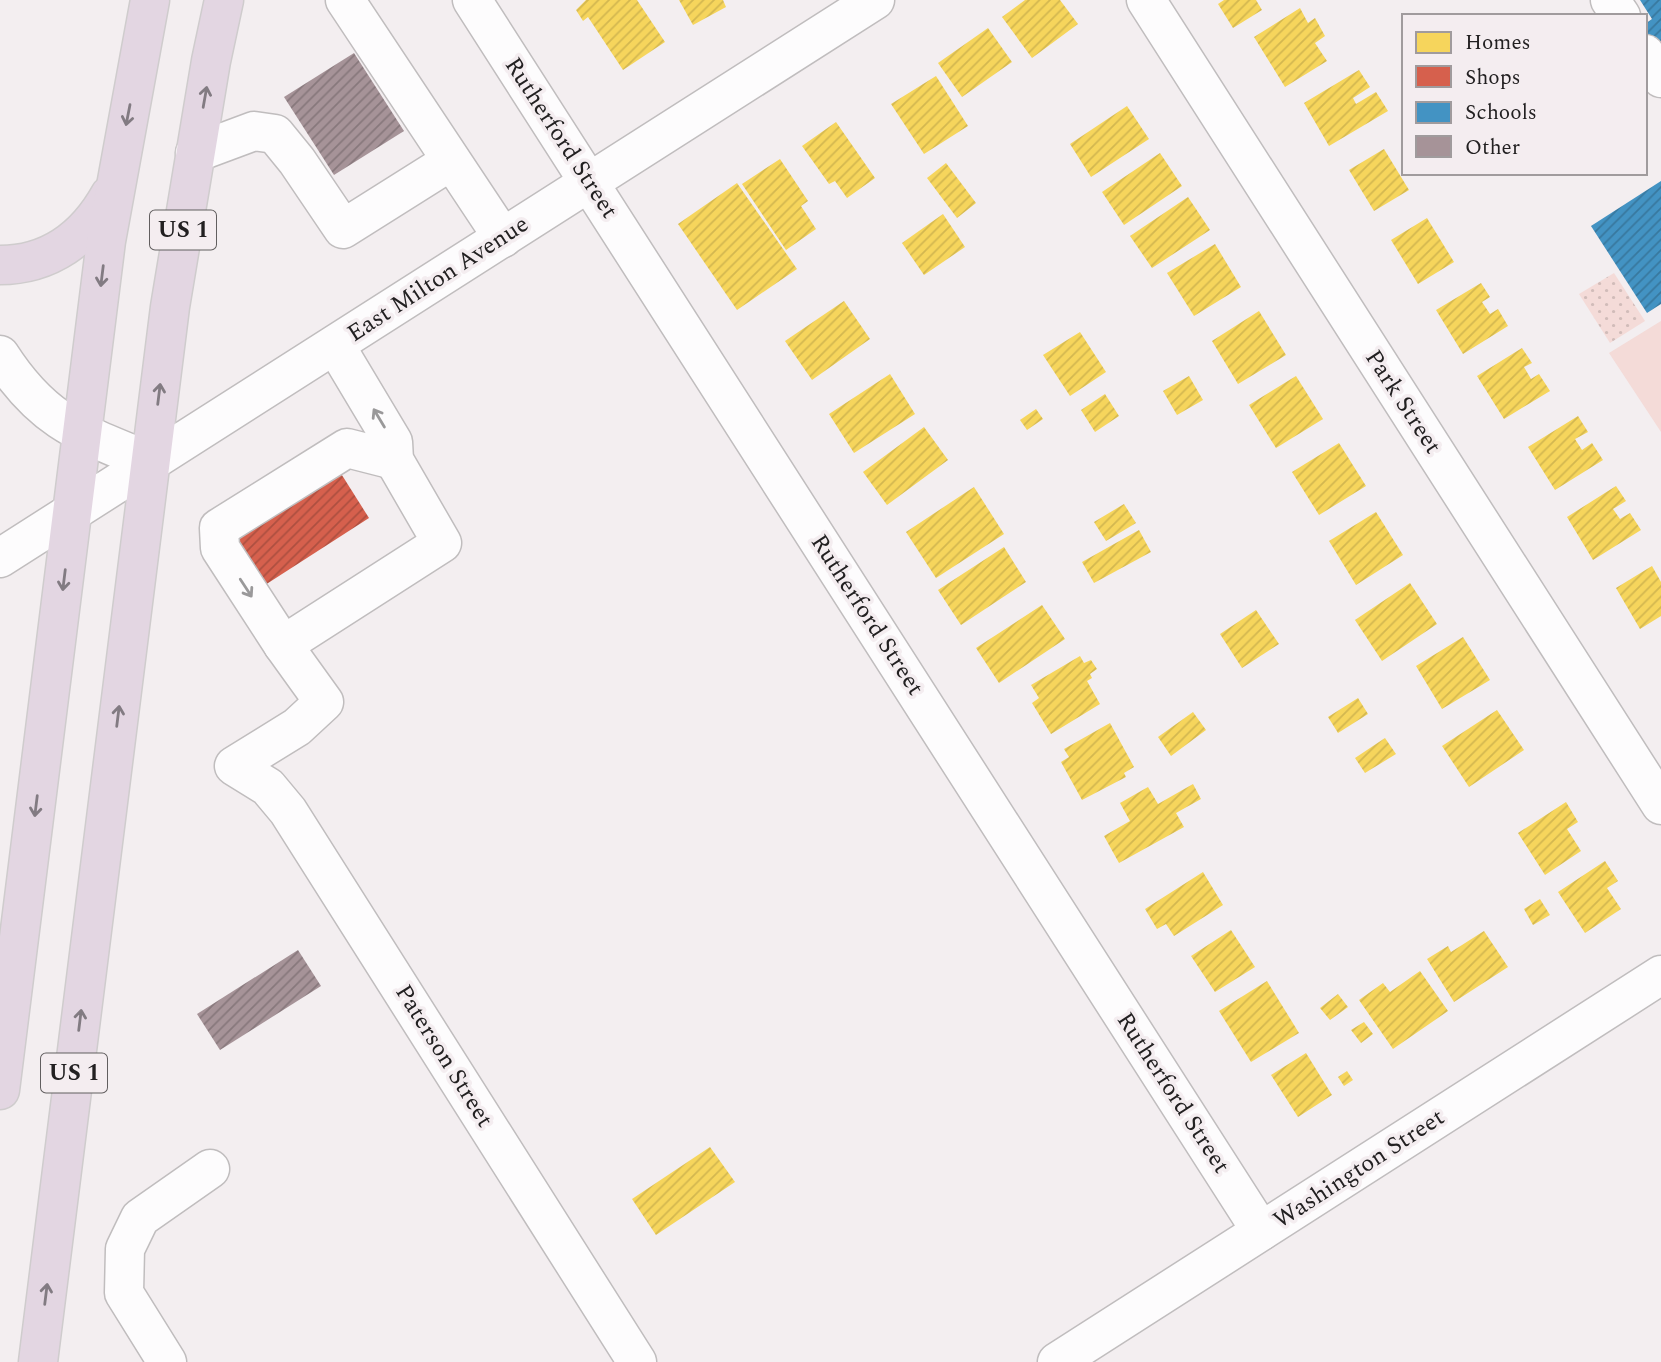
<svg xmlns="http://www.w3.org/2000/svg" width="1661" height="1362" font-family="Spectral,serif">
  <defs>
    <pattern id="park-dots" width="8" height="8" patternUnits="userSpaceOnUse" patternTransform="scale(1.75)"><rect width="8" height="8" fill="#f4dbd8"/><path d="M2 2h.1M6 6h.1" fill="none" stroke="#d1bcb9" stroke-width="1.8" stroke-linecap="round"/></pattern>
    <pattern id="homes-hatch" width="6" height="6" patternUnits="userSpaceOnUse" patternTransform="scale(1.75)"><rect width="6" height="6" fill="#f6d55c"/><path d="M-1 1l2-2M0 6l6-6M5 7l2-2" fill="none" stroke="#d3b750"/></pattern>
    <pattern id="shops-hatch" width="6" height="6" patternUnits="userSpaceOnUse" patternTransform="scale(1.75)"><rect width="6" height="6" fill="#d6604d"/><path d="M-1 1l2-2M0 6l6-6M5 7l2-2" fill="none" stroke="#ad4f40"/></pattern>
    <pattern id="schools-hatch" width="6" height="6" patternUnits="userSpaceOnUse" patternTransform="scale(1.75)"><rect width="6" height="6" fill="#4393c3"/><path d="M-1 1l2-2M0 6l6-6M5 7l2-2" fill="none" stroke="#38789e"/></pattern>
    <pattern id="building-hatch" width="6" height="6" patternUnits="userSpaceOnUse" patternTransform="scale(1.75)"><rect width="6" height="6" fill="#a69398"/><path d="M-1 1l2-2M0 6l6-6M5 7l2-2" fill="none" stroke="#87787c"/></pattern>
  </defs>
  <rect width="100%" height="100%" fill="#f3eef0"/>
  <polygon fill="#f4dbd8" points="1661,321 1661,432 1609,353"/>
  <polygon fill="url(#park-dots)" points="1614,273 1645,321 1610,343 1579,294"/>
  <g fill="url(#homes-hatch)">
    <polygon points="586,0 637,0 665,42 623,70 588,17 583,21 576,10"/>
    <polygon points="679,0 723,0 726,7 693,25"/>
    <polygon points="1025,0 1060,0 1078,24 1032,58 1002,17"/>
    <polygon points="1224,0 1256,0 1262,10 1233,28 1218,4"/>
    <polygon points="1300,8 1308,23 1315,18 1325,36 1315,43 1327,61 1285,87 1254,37"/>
    <polygon points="988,28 1012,62 962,97 938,63"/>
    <polygon points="1359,70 1370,87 1353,98 1356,104 1376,92 1388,111 1329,146 1304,103"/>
    <polygon points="936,76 968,126 924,154 891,104"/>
    <polygon points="1127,106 1149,139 1091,177 1070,144"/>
    <polygon points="836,122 875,178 847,198 835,181 829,184 802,146"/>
    <polygon points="1384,149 1409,190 1374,211 1349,170"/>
    <polygon points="1160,153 1182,186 1124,225 1102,192"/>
    <polygon points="780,159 808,201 801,206 816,229 786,250 742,184"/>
    <polygon points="946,163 976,203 957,218 927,178"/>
    <polygon points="737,183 797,269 737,310 678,224"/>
    <polygon points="1188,197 1210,230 1152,268 1130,236"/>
    <polygon points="943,214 965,247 924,275 902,243"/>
    <polygon points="1427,218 1454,262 1418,284 1391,240"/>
    <polygon points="1215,244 1241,287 1194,316 1167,273"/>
    <polygon points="1481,283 1490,297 1482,302 1490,314 1498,309 1508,326 1463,354 1436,310"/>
    <polygon points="844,301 870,339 812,380 785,341"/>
    <polygon points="1259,311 1286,355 1238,384 1212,341"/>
    <polygon points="1080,332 1106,372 1070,396 1043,355"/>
    <polygon points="1522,348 1532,363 1524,367 1531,379 1539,374 1550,391 1504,419 1477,376"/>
    <polygon points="890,374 915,414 854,453 829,414"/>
    <polygon points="1189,376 1203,400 1177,415 1163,391"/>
    <polygon points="1296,376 1323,419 1276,448 1249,405"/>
    <polygon points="1105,394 1119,416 1095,432 1081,410"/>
    <polygon points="1036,409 1043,419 1027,430 1020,420"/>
    <polygon points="1578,416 1588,432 1575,439 1582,450 1592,443 1603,460 1555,490 1528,447"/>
    <polygon points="924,427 948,460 887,505 863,472"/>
    <polygon points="1339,443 1366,486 1319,515 1292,472"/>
    <polygon points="1616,486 1626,501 1613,509 1620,519 1630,513 1641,530 1593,560 1567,517"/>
    <polygon points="974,487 1004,534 936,578 906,532"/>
    <polygon points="1124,504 1136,523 1106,541 1094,522"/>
    <polygon points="1376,512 1403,555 1356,585 1329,541"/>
    <polygon points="1139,530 1151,552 1094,583 1082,562"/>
    <polygon points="1004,547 1026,582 961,625 938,590"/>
    <polygon points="1652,566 1661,582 1661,616 1640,629 1616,588"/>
    <polygon points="1410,583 1437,624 1382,661 1355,620"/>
    <polygon points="1042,605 1065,639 999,683 976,648"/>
    <polygon points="1256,610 1279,644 1242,668 1220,634"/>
    <polygon points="1463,637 1490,680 1442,709 1416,666"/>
    <polygon points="1080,656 1084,663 1091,660 1097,669 1090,674 1092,678 1087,681 1100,704 1051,734 1032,703 1039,698 1031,685"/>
    <polygon points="1358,698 1368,714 1338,733 1328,717"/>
    <polygon points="1497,710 1524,750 1469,787 1442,746"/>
    <polygon points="1193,712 1206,730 1171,756 1158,737"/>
    <polygon points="1110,723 1134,767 1124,773 1126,777 1082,800 1061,762 1069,757 1064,749"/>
    <polygon points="1385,738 1396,754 1365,773 1355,758"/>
    <polygon points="1193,784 1201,799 1176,813 1184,827 1119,863 1104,836 1130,821 1120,803 1148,787 1158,804"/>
    <polygon points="1566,802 1578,822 1567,829 1581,851 1545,875 1518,833"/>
    <polygon points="1605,861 1618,881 1607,888 1621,909 1585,933 1558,892"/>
    <polygon points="1203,872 1223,905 1174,936 1166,924 1157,929 1145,909"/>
    <polygon points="1540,899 1550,915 1533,925 1524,909"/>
    <polygon points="1231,930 1255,967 1215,992 1191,956"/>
    <polygon points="1484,931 1508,967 1454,1002 1427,959 1448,946 1451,952"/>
    <polygon points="1420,971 1448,1011 1393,1049 1359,1000 1383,983 1390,992"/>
    <polygon points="1267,981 1299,1033 1251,1062 1219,1011"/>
    <polygon points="1338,994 1348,1007 1330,1020 1320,1008"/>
    <polygon points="1364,1022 1373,1034 1361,1043 1351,1030"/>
    <polygon points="1306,1053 1332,1095 1298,1117 1271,1075"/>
    <polygon points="1347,1071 1353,1080 1344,1086 1338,1077"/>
    <polygon points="710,1147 735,1182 656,1235 632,1199"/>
  </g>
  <polygon fill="url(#shops-hatch)" points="340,472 369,518 265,585 236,539"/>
  <g fill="url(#schools-hatch)">
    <polygon points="1640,0 1661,0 1661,63 1645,38 1645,24 1652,19"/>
    <polygon points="1661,181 1661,304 1647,313 1591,226"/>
  </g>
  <g fill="url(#building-hatch)">
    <polygon points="354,53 404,131 334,175 284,97"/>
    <polygon points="298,950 321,986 220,1050 197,1014"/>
  </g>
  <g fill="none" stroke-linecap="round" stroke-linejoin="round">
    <g stroke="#c0bdbe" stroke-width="41">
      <g id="minor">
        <polyline points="345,0 503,238"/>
        <polyline points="472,0 1261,1231"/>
        <polyline points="1146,0 1661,805"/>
        <polyline points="1610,0 1621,16"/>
        <polyline points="1645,54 1661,78"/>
        <polyline points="195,153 254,131 275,134 297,161 343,229 451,161"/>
        <polyline points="335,345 393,442 394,460 442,543 283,645 324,702 297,727 234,766 268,787 288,811 637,1362"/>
        <path d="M0 355C43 422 80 433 151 462"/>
        <polyline points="0,558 875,0"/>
        <polyline points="283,645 220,548 219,528 347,448 394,460"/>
        <polyline points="167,1362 124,1293 125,1249 140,1218 210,1169"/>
        <polyline points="1057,1362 1661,975"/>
      </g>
    </g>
    <g stroke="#cfcccd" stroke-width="41">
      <g id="highway">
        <path d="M0 265C49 265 86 238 110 195"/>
        <polyline points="0,1090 106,241 150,0"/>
        <polyline points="38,1362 170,307 211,61 224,0"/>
      </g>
    </g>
    <use href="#minor" stroke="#fdfcfd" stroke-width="38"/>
    <use href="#highway" stroke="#e3d6e2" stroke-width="38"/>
  </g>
  <defs><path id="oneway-shaft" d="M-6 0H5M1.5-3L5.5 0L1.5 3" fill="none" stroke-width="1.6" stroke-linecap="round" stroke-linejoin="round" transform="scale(1.75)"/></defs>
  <g stroke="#827b82">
    <use href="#oneway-shaft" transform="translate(205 97) rotate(-80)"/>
    <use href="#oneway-shaft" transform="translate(128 115) rotate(101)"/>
    <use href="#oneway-shaft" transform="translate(102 276) rotate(97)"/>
    <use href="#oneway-shaft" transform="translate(159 394) rotate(-83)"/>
    <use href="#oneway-shaft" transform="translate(64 580) rotate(97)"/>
    <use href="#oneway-shaft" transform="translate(118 716) rotate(-83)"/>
    <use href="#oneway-shaft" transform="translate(36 806) rotate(97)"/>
    <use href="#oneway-shaft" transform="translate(80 1020) rotate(-83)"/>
    <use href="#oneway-shaft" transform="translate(46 1294) rotate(-83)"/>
  </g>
  <g stroke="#9a999a">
    <use href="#oneway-shaft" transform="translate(379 418) rotate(-121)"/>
    <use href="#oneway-shaft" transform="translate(246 588) rotate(57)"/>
  </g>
  <g text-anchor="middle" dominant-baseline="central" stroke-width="7" stroke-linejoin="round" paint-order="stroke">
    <g fill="#f4edf0" stroke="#615e5f" stroke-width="2">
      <rect x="150" y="210.5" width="66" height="39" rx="5"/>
      <rect x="41" y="1053.5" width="66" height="39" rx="5"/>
    </g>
    <g font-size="23" font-weight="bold" fill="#222021">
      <text x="183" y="230">US 1</text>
      <text x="74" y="1073">US 1</text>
    </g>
    <g font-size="24" fill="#222021" stroke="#f4edf0">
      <text transform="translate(561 138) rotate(57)">Rutherford Street</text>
      <text transform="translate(438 279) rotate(-33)">East Milton Avenue</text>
      <text transform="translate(1403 402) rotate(57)">Park Street</text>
      <text transform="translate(867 615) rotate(57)">Rutherford Street</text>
      <text transform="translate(444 1056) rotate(58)">Paterson Street</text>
      <text transform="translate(1173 1093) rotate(57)">Rutherford Street</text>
      <text transform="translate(1359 1169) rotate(-33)">Washington Street</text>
    </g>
  </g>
  <rect x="1402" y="14" width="245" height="161" fill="#f4edf0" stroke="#a09b9d" stroke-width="2"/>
  <rect x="1416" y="32" width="35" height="21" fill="#f6d55c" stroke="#a09b9d" stroke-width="2"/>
  <text x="1465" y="49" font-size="21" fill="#222021">Homes</text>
  <rect x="1416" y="66" width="35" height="21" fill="#d6604d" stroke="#a09b9d" stroke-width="2"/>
  <text x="1465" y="84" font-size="21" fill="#222021">Shops</text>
  <rect x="1416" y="102" width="35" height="21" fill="#4393c3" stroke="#a09b9d" stroke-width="2"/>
  <text x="1465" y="119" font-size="21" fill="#222021">Schools</text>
  <rect x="1416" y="136" width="35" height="21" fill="#a69398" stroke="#a09b9d" stroke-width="2"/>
  <text x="1465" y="154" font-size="21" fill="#222021">Other</text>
</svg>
